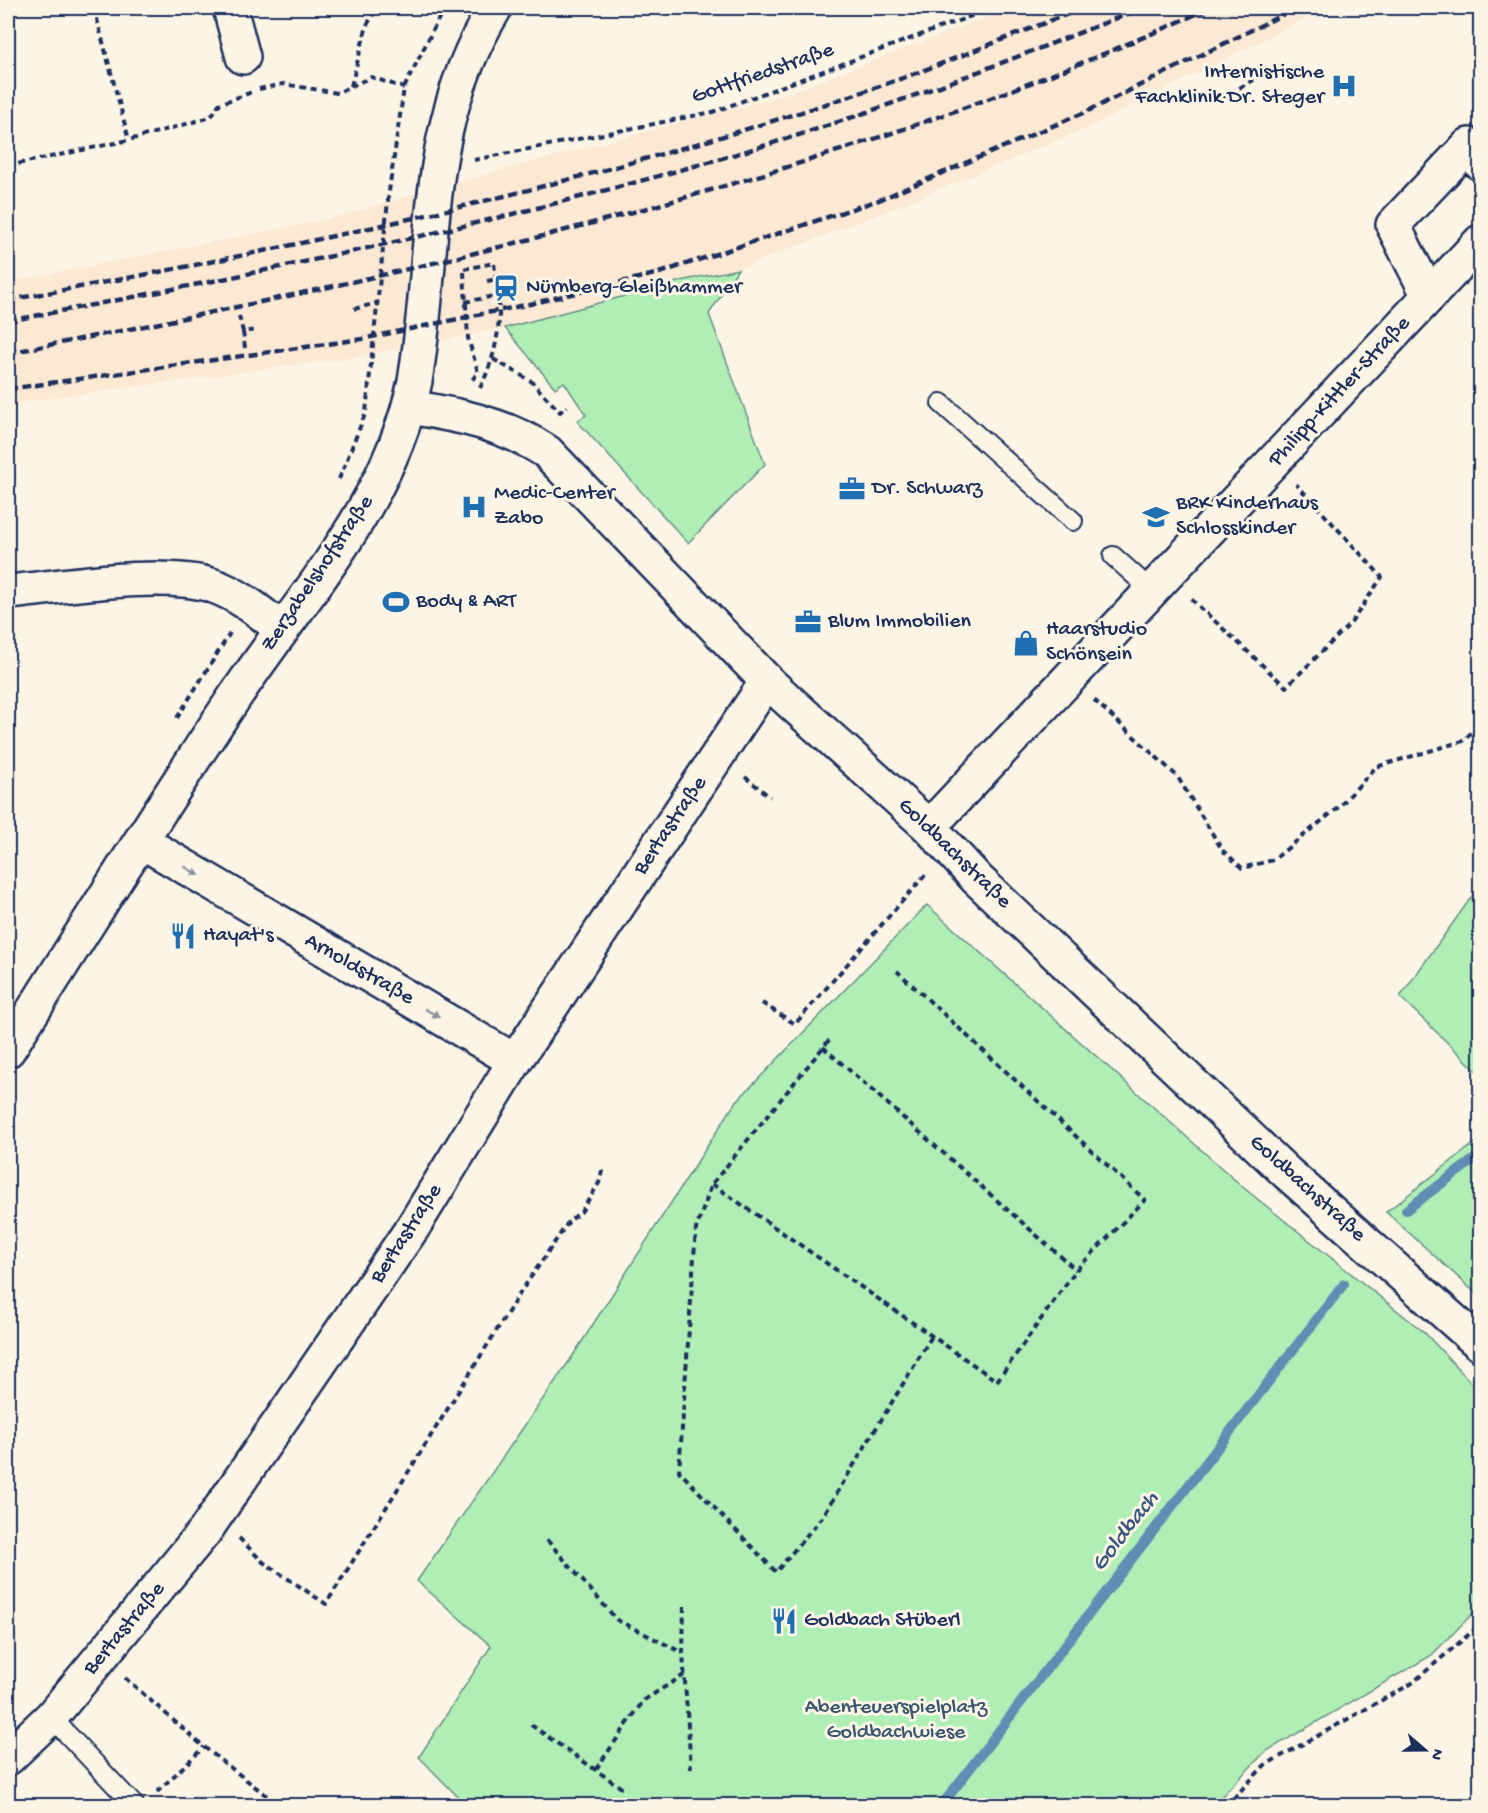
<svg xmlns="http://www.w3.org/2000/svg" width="1488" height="1813" font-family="'Gochi Hand',sans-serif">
  <rect width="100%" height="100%" fill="#fcf5e5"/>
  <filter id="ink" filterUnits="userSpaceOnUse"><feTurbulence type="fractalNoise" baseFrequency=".0167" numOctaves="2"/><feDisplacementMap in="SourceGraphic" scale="12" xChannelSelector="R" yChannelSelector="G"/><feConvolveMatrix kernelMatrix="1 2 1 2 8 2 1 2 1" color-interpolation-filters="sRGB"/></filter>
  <g filter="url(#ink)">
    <polygon fill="#fce9d4" points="1010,8 1327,8 1090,127 892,209 738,269 685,280 505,328 362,356 8,404 8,282 329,219 457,182 782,95"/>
    <g fill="#afeeb5" stroke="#658e8a" stroke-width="1.5">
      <polygon points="738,269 709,314 765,464 688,543 577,421 586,415 564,382 555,388 505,328 685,280"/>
      <polygon points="1480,885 1480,1074 1400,997"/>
      <polygon points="927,905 1245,1189 1424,1332 1480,1392 1480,1606 1432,1655 1265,1752 1213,1805 466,1805 419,1757 491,1646 417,1581 572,1357 735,1103"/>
      <polygon points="1480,1139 1480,1297 1386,1212"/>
    </g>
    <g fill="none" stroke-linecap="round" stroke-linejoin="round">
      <g stroke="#5f8db4" stroke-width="10">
        <polyline points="1406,1210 1480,1155"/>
        <polyline points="941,1806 1344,1284"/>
      </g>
      <g stroke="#1b2f5e" stroke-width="22">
        <g id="service">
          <polyline points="941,403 1073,521"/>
          <polyline points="1113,556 1152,591"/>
          <polyline points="51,1717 135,1806"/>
        </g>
      </g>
      <g stroke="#1b2f5e" stroke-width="38">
        <g id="minor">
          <polyline points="230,8 243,57"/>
          <polyline points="1429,296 1393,225 1469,145 1480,163"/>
          <path d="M409 407C459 415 505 424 547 452L767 681 929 827 977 879 1286 1172 1480 1344"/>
          <path d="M8 592C62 587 160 570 211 585 238 594 259 611 281 629"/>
          <polyline points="929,827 1480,242"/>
          <polyline points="141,841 515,1061"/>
          <polyline points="8,1758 51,1717 205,1531 413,1227 515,1061 767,681"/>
        </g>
      </g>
      <g stroke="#1b2f5e" stroke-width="38">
        <path id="tertiary" d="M8 1050C83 932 156 814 234 698 301 598 390 503 415 381 437 249 421 127 495 8"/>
      </g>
      <g stroke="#1b2f5e" stroke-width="4" stroke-dasharray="6 4.5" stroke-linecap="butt">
        <polyline points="94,8 129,140"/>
        <polyline points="351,86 367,25 377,8"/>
        <polyline points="259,89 283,84 337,93 371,77 404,88"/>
        <polyline points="1221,98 1281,65"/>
        <polyline points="474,160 713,112 993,8"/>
        <polyline points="8,166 129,140 211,117 219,104 252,92"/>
        <polyline points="464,269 494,263 496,279 508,276"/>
        <polyline points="464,272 468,338 478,372 470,383"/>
        <polyline points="465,302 499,295"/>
        <polyline points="354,309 377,303"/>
        <polyline points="239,316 243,332"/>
        <polyline points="245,348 243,332 255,330"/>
        <polyline points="493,359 531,381 560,412 567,406"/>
        <path d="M480 388C498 352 503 318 496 279L484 282"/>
        <polyline points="339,479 366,412 389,191 404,88 444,8"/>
        <polyline points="1191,599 1286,687 1351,623 1382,577 1296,484"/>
        <polyline points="1094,700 1177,776 1223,851 1242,868 1273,860 1339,807 1376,767 1463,741 1480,724"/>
        <polyline points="177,718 230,633"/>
        <polyline points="745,777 770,797"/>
        <polyline points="762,1003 795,1024 926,874"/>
        <polyline points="829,1040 712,1184 696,1229 679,1471 776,1572 823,1516 932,1336"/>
        <polyline points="823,1047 1076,1270"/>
        <polyline points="712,1184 997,1381 1076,1270 1145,1200 897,971"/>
        <polyline points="239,1538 263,1562 326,1604 518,1296 569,1221 581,1212 599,1183 603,1167"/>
        <polyline points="547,1540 617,1620 683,1653"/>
        <polyline points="684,1606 683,1653 691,1769"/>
        <polyline points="125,1678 204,1747 280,1806"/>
        <polyline points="531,1725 623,1789"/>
        <polyline points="596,1769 644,1700 684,1675"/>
        <polyline points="157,1792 204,1747"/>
        <polyline points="1226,1806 1265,1765 1411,1684 1480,1625"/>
      </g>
      <use href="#service" stroke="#fcf5e5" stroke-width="18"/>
      <use href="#minor" stroke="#fcf5e5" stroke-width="33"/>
      <use href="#tertiary" stroke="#fcf5e5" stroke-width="33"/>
      <g stroke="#1b2f5e" stroke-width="4.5" stroke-dasharray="9 4.5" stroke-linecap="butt">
        <path d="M8 300C301 248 592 184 874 88 945 64 1014 34 1084 8"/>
        <path d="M8 321C259 274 507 222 753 149 885 110 1014 58 1143 8"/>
        <path d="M8 353C418 274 828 181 1210 8"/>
        <polyline points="8,389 362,339 530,304 659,273 879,200 1090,110 1296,8"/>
      </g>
    </g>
    <defs><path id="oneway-solid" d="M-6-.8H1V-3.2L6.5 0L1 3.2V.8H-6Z" transform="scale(1.5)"/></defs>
    <g fill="#8c92a2">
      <use href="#oneway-solid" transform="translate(192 871) rotate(30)"/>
      <use href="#oneway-solid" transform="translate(432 1013) rotate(30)"/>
    </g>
  </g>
  <defs>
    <g id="hospital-bare" transform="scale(2.07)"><path d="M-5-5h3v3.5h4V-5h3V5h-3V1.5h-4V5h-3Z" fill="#1f6fb2" stroke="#fcf5e5" stroke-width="2.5" paint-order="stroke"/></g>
    <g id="station-bare" transform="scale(2.07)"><path d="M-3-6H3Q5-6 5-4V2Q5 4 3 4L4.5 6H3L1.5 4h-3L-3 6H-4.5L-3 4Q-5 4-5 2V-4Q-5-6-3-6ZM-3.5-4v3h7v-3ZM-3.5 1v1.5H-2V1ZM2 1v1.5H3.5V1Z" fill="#1f6fb2" stroke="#fcf5e5" stroke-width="2.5" paint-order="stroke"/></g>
    <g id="office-bare" transform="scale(2.07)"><path d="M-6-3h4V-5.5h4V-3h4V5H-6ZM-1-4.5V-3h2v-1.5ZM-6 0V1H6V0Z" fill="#1f6fb2" stroke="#fcf5e5" stroke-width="2.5" paint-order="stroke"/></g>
    <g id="school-bare" transform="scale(2.07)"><path d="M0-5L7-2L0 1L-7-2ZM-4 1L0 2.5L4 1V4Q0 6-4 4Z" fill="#1f6fb2" stroke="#fcf5e5" stroke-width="2.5" paint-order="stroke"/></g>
    <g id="stadium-bare" transform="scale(2.07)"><path d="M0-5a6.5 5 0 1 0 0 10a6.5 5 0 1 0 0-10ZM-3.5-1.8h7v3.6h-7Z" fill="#1f6fb2" stroke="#fcf5e5" stroke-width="2.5" paint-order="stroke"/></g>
    <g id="shop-bare" transform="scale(2.07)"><path d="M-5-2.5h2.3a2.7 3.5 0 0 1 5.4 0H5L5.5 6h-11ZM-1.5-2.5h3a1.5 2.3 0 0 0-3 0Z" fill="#1f6fb2" stroke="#fcf5e5" stroke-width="2.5" paint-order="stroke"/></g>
    <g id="restaurant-bare" transform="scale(2.07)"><path d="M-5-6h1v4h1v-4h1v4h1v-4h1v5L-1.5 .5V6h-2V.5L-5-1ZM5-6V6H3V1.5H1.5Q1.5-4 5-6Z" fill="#1f6fb2" stroke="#fcf5e5" stroke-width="2.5" paint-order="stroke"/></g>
  </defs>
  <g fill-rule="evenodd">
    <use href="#hospital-bare" x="1344" y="86"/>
    <use href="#station-bare" x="506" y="288"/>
    <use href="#office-bare" x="852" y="489"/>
    <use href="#hospital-bare" x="474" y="507"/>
    <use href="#school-bare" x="1156" y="517"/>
    <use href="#stadium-bare" x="396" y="602"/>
    <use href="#office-bare" x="808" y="622"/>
    <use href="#shop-bare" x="1026" y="643"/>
    <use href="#restaurant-bare" x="183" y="936"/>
    <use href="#restaurant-bare" x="784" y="1621"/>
  </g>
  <g text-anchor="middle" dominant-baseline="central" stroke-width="6" stroke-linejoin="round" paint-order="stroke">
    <g font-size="22" fill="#1b2f5e" stroke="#fcf5e5" text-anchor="start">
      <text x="1324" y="73" text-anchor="end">Internistische<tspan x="1324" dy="25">Fachklinik Dr. Steger</tspan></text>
      <text x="526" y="288">Nürnberg-Gleißhammer</text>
      <text x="872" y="489">Dr. Schwarz</text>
      <text x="494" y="494">Medic-Center<tspan x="494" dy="25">Zabo</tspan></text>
      <text x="1176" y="504">BRK Kinderhaus<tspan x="1176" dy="25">Schlosskinder</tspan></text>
      <text x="416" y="602">Body &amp; ART</text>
      <text x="828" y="622">Blum Immobilien</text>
      <text x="1046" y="630">Haarstudio<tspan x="1046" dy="25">Schönsein</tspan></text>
      <text x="203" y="936">Hayat's</text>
      <text x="804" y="1621">Goldbach Stüberl</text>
    </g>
    <g font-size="22" fill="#1b2f5e" stroke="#fcf5e5">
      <text transform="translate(763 74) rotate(-19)">Gottfriedstraße</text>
      <text transform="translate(1340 392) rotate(-47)">Philipp-Kittler-Straße</text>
      <text transform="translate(318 574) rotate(-56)">Zerzabelshofstraße</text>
      <text transform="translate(671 826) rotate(-56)">Bertastraße</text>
      <text transform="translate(954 854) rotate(44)">Goldbachstraße</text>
      <text transform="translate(359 970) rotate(30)">Arnoldstraße</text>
      <text transform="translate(1307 1189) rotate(42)">Goldbachstraße</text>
      <text transform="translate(407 1234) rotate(-57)">Bertastraße</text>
      <text transform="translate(125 1629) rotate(-50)">Bertastraße</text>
    </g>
    <g font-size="22" fill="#39556f" stroke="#fcf5e5">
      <text x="896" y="1708">Abenteuerspielplatz<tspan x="896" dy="25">Goldbachwiese</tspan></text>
    </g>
    <g font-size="24" font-style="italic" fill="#385682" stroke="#fcf5e5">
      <text transform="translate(1126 1532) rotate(-52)">Goldbach</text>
    </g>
  </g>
  <rect width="1488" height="1813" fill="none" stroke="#fcf5e5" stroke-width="30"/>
  <rect x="15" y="15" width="1458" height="1783" fill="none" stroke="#1b2f5e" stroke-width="2" filter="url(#ink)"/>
  <g transform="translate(1425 1750) rotate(110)" stroke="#fcf5e5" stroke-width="4.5" paint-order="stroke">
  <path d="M0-4.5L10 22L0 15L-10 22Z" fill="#1b2f5e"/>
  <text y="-9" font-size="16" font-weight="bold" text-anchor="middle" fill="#1b2f5e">N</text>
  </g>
</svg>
